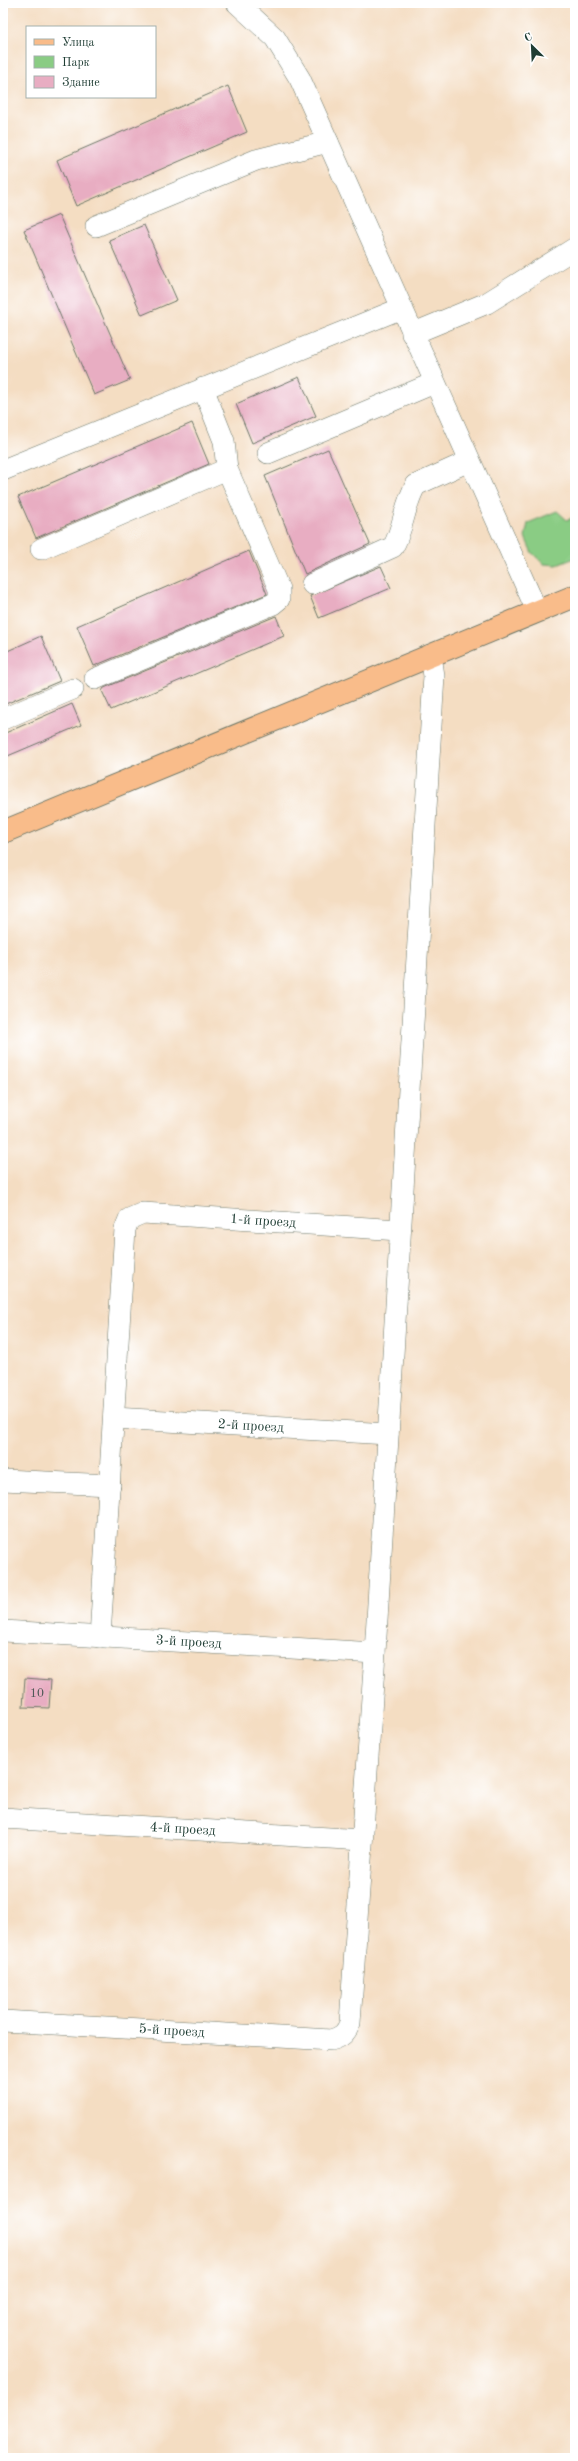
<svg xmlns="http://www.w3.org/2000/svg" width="578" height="2461" font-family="'Old Standard TT',serif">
  <rect width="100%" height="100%" fill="#fff"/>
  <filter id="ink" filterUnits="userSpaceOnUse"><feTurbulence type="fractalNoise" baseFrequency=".025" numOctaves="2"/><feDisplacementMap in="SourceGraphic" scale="8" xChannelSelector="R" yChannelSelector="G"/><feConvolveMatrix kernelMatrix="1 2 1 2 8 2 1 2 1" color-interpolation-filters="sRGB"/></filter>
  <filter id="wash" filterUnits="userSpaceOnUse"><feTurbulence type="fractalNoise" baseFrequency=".012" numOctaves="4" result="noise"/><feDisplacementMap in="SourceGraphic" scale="16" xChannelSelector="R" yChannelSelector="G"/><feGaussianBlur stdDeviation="0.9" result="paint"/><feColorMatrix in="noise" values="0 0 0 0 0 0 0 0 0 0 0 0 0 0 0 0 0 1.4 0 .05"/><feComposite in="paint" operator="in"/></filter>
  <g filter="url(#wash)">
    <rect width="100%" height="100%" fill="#f4ddc2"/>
    <polygon fill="#8acc84" stroke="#54845c" points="557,511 567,520 575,517 575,558 557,565 544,564 532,553 525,537 528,523"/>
    <g id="blocks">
      <g fill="#e8adc2">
        <polygon points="228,86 247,132 76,206 57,160"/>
        <polygon points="59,215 130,380 94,395 24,230"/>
        <polygon points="144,225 177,300 142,315 109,240"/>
        <polygon points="299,377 316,416 252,443 236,404"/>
        <polygon points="192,423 209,464 36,538 18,497"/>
        <polygon points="328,449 370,544 305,574 265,476"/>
        <polygon points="249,551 267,594 94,666 77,626"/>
        <polygon points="381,566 391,588 319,618 310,596"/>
        <polygon points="276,616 284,636 111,710 102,691 104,688"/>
        <polygon points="41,636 60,681 3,705 3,653"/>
        <polygon points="72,704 81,725 3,758 3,734"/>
        <polygon points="25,1678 51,1680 49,1708 23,1707"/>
      </g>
    </g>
  </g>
  <g filter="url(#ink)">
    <use href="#blocks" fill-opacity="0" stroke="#6a7566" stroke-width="1"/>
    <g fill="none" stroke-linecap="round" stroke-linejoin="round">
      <g stroke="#6a7566" stroke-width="22">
        <g id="minor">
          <polyline points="237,3 275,38 300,79 537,611"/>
          <polyline points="96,226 256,160 328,142"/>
          <polyline points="412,334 487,303 575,248"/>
          <polyline points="268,453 434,383"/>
          <polyline points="3,470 402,308"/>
          <polyline points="41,549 227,469"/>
          <path d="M312 584 393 547C404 528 404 504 416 485L469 461"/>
          <polyline points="95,679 273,604 279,599 279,589 227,469 224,441 203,388"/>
          <polyline points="3,719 73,689"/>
          <path id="s1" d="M114 1418 388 1434"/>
          <polyline points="3,1480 110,1485"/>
          <path id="s2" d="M3 1631 375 1653"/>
          <path id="s3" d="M100 1637 125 1229 129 1219 143 1213 399 1230"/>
          <path id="s4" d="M3 1818 362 1840"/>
          <path id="s5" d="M3 2021 331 2040C342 2037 346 2033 350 2023L375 1653 434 676 431 655"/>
        </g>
      </g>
      <g stroke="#6a7566" stroke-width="24">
        <polyline id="major" points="3,832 575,596"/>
      </g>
      <use href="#minor" stroke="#fff" stroke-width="21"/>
      <use href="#major" stroke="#f9bc8a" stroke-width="22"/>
    </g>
  </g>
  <g text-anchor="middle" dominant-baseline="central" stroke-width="3" stroke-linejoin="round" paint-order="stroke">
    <g font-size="12" fill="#515958">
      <text x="37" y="1694">10</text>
    </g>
    <g font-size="14" fill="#1f3d34" stroke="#fff">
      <text stroke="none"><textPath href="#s3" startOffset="555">1-й проезд</textPath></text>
      <text stroke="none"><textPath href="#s1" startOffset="137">2-й проезд</textPath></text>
      <text stroke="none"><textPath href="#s2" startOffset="186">3-й проезд</textPath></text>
      <text stroke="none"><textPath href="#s4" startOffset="180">4-й проезд</textPath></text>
      <text stroke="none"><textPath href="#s5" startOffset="169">5-й проезд</textPath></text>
    </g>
  </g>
  <rect width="578" height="2461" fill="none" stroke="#fff" stroke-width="16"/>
  <rect x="26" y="26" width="130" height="72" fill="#ffffff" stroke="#a5b1ae"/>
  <rect x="34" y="39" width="20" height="6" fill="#f9bc8a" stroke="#a5b1ae"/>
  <text x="62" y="46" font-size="12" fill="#1f3d34">Улица</text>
  <rect x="34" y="56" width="20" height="12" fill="#8acc84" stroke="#a5b1ae"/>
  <text x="62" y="66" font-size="12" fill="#1f3d34">Парк</text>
  <rect x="34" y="76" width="20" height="12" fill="#e8adc2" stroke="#a5b1ae"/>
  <text x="62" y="86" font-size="12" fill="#1f3d34">Здание</text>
  <g transform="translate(532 46) rotate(336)" stroke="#ffffff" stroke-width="3" paint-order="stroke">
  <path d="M0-3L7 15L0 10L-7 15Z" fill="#1f3d34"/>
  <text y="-6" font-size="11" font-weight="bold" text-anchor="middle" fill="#1f3d34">С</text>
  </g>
</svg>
